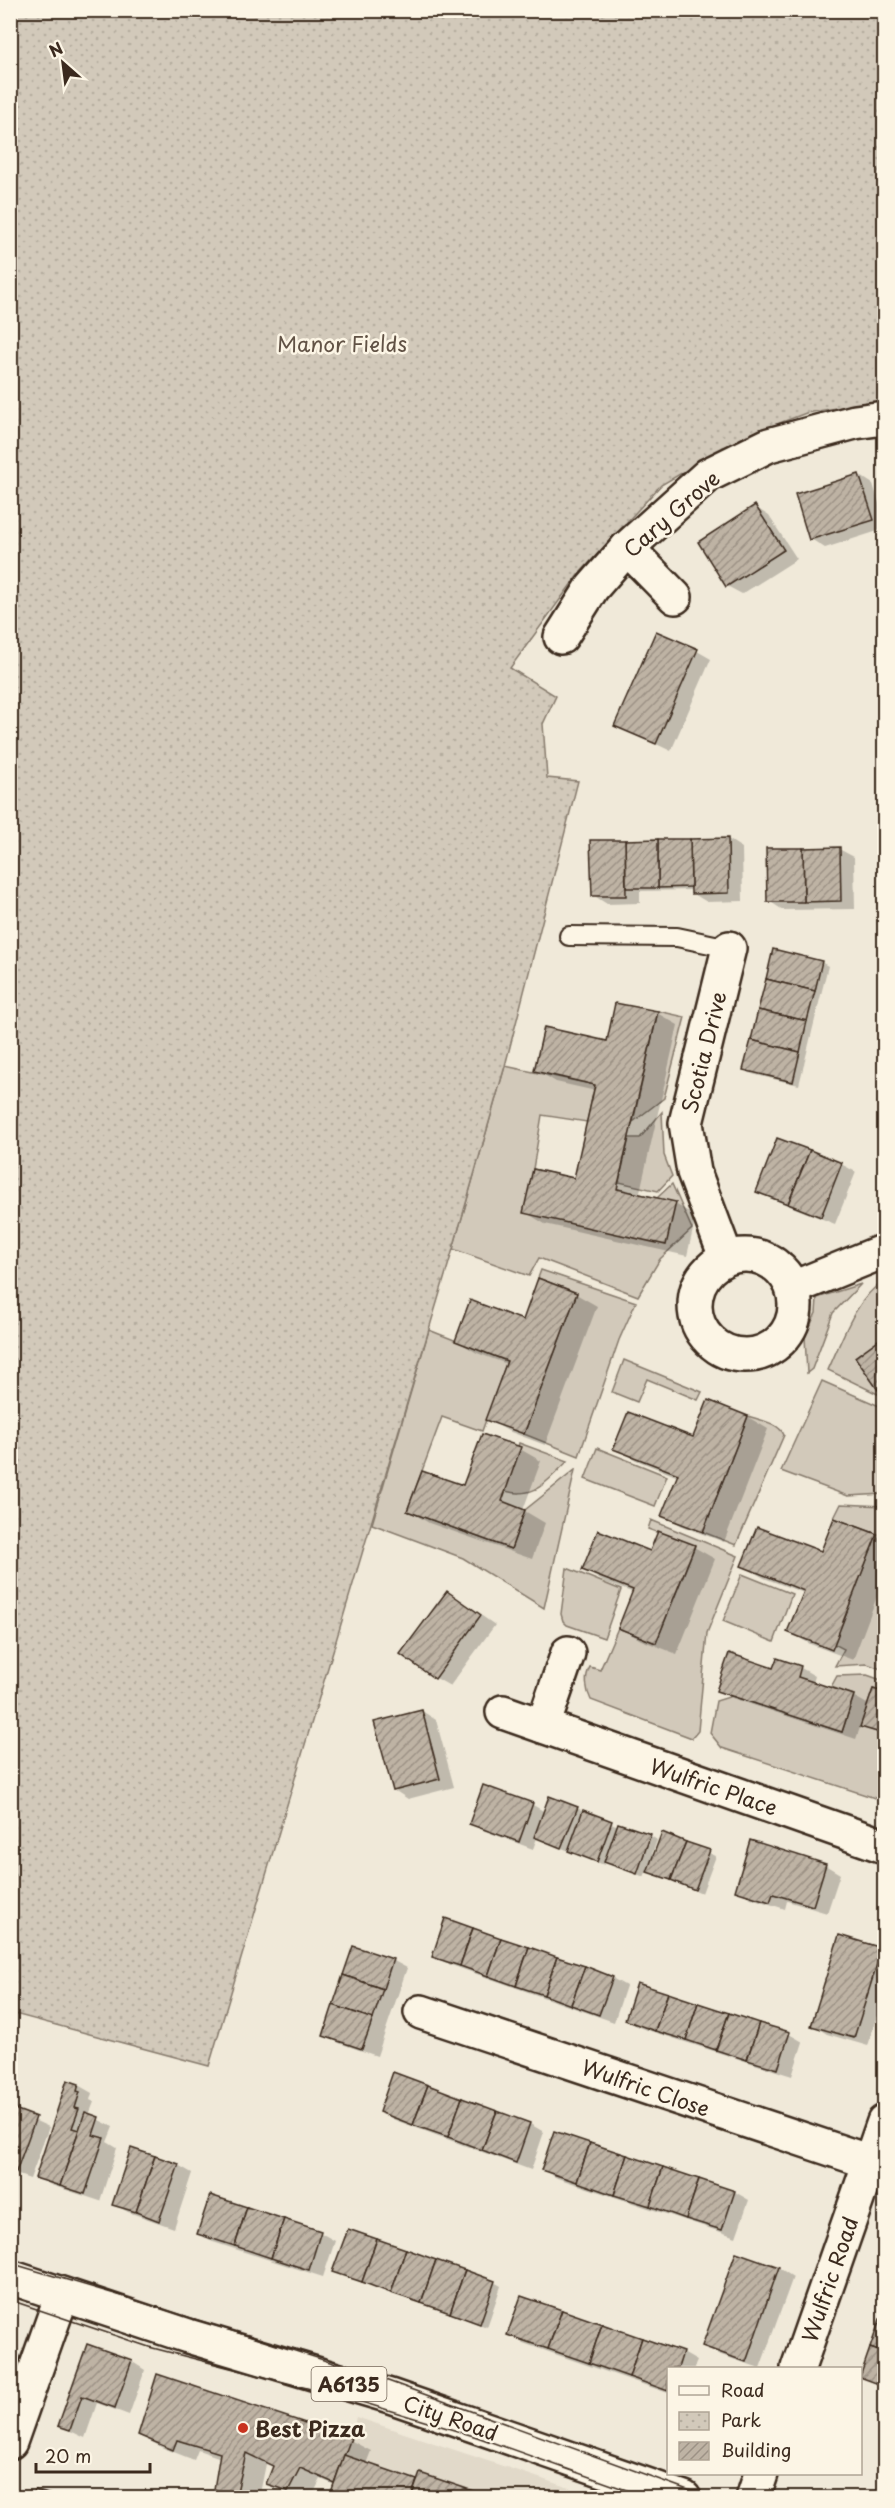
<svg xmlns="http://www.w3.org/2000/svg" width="895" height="2508" font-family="'Playpen Sans',sans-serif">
  <defs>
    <pattern id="park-dots" width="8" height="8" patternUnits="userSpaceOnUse" patternTransform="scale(1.5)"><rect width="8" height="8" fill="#d2c9ba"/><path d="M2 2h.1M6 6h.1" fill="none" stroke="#b5ad9f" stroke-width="1.8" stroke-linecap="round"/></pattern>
    <pattern id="building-hatch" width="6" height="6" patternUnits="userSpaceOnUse" patternTransform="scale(1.5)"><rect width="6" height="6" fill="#beb3a4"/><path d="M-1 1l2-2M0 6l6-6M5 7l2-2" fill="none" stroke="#9c9285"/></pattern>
  </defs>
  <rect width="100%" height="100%" fill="#f0e9d9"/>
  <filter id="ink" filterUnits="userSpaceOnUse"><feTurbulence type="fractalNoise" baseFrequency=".0167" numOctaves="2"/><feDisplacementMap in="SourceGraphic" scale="12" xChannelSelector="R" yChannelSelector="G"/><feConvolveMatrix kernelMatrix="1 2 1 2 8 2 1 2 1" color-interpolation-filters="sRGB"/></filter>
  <g filter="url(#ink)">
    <polygon fill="#e1d9c9" points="356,2417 596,2497 329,2498 351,2438"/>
    <g fill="#d2c9ba" stroke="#867a6c" stroke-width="1.5">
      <polygon points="658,1011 685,1017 664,1098 633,1122"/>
      <polygon points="505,1066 595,1085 587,1122 542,1115 533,1169 657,1198 672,1184 692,1229 660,1259 638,1296 539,1258 529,1276 453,1249"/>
      <polygon points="662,1112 664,1155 672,1176 658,1191 619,1182 629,1138 640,1138"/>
      <polygon points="541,1270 636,1302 619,1340 579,1456 524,1434 577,1293 538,1278"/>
      <path d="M884 1280V1336L855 1357 878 1390 884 1385V1397L828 1370C843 1338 854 1301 884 1280Z"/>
      <polygon points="861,1284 833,1313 812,1369 807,1373 805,1337 816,1313 817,1298"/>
      <polygon points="429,1330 507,1361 482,1431 442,1417 407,1511 511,1549 525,1510 575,1470 544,1608 463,1558 372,1524"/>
      <polygon points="624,1360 702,1392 698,1400 647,1379 637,1402 612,1392"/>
      <polygon points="822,1381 884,1408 884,1494 848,1496 781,1471"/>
      <path d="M748 1416C760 1420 779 1423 784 1435L736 1545 703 1532Z"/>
      <path d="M519 1443 568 1461C546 1481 537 1499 505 1491Z"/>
      <polygon points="597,1448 667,1476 655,1506 585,1479"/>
      <polygon points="841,1504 884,1506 884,1670 867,1664 835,1666 844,1649 834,1644 877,1534 834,1518"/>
      <path d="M651 1520 738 1556 707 1633 698 1731 692 1738 591 1700C586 1690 584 1677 590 1667L600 1670 618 1628 656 1643 695 1546 648 1529Z"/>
      <polygon points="567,1568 621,1590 604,1638 567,1625 563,1621 561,1614"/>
      <polygon points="742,1574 792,1594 774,1642 723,1621"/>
      <polygon points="867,1675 884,1681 884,1692 873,1689 861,1726 884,1734 884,1801 722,1748 710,1733 716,1701 732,1696 842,1732 854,1695 831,1687 837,1676"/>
    </g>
    <polygon fill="url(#park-dots)" stroke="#867a6c" stroke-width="1.5" points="10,11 884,11 884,400 806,413 745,436 661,485 578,575 510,668 556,696 543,724 547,778 578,781 505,1066 453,1249 209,2066 11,2013"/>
    <g fill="#0003">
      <polygon points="859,475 873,484 884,519 884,529 825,548 811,539"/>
      <polygon points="755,507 769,516 797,559 742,594 727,586 700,542"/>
      <polygon points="697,651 711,659 671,751 616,725"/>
      <polygon points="728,839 742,848 743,901 707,902 692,893 692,890 640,891 640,903 607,904 593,895 592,842"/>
      <polygon points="839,849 854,857 855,909 783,910 769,901"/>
      <polygon points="821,962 828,966 799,1085 752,1074 745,1070"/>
      <polygon points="657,1013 678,1025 639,1196 675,1204 696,1216 687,1256 545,1224 525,1212 575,1180 596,1091 556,1082 536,1070 608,1043"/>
      <polygon points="841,1164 856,1172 835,1224 772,1199 758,1191"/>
      <polygon points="576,1294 597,1306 545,1445 508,1431 487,1419 507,1364 477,1353 457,1341 524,1322"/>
      <polygon points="884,1337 884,1392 879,1389 857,1357"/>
      <polygon points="709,1402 748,1417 768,1429 724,1542 684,1527 663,1515 678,1477 636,1460 615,1448 694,1439"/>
      <polygon points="520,1449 541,1461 523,1510 545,1523 532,1559 429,1523 409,1511 464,1487"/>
      <polygon points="876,1535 884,1540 884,1578 853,1660 810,1644 789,1632 804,1593 764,1578 743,1566 822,1553"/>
      <polygon points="694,1547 715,1559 677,1654 641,1640 620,1628 634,1593 604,1582 584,1570 651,1553"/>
      <polygon points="447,1592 495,1625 450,1686 436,1678"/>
      <polygon points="778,1660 801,1668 815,1676 813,1683 853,1696 869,1705 874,1691 884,1694 884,1737 861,1725 856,1739 732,1698 718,1690 774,1670"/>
      <polygon points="422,1711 436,1720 454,1787 408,1799 394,1790"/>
      <polygon points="484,1787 533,1805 545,1812 577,1808 618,1826 651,1836 657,1840 652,1854 655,1855 663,1834 716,1856 702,1893 647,1870 644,1877 605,1861 604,1865 537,1838 533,1849 485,1831 471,1823"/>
      <polygon points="825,1865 840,1874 827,1913 787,1901 785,1909 751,1898 737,1890"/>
      <polygon points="881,1950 884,1952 884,1992 868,2046 827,2034 813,2025"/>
      <polygon points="434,1956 612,1978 626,1986 614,2022 448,1964"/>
      <polygon points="392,1960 407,1968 377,2056 339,2043 325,2035"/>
      <polygon points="626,2020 789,2034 803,2042 792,2076 641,2028"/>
      <polygon points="394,2074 530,2124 544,2132 531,2170 395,2120 381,2112"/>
      <polygon points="78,2085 92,2093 90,2100 94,2102 89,2115 113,2127 107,2142 117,2148 100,2201 51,2185 37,2177"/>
      <polygon points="10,2109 49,2127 30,2179 10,2172"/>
      <polygon points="555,2133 735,2192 749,2200 736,2237 557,2178 543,2170"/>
      <polygon points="178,2165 192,2173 174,2228 128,2212 114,2204"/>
      <polygon points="211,2197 321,2233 335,2241 323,2277 213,2242 199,2233"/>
      <polygon points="736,2254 779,2268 793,2277 760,2368 718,2354 704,2346"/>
      <polygon points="334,2271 494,2282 501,2286 487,2327"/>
      <polygon points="522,2298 683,2353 697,2361 694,2368 668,2368 668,2393 523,2343 509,2334"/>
      <polygon points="884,2311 884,2388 861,2376"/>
      <polygon points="88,2346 131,2361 145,2370 129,2415 97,2403 85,2438 60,2426"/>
      <polygon points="140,2435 350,2440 371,2451 366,2464 418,2482 489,2498 331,2498 335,2485 321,2479 311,2498 296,2498 268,2483 274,2467 266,2464 259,2498 232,2498 215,2488 221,2458 198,2450 194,2460 161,2447"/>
    </g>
    <g fill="url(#building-hatch)" stroke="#3b2a1e" stroke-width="1.5">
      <polygon points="859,474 874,520 809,540 795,494"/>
      <polygon points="755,505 784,550 726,587 698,542"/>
      <polygon points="656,631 698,649 656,744 614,726"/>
      <polygon points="728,838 729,893 691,894 690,839"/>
      <polygon points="658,839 690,839 691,887 658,888"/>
      <polygon points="658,839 658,888 626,888 625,840"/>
      <polygon points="590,840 625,840 626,896 592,896"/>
      <polygon points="840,847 841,901 804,902 803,848"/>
      <polygon points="766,848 803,848 804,902 767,902"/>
      <polygon points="773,949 822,961 815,991 766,979"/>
      <polygon points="766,979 815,991 807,1021 758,1010"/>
      <polygon points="615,1003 658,1011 617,1189 676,1202 666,1245 523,1213 533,1169 574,1178 595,1085 534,1071 544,1027 607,1041"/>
      <polygon points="758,1010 807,1021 800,1052 751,1040"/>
      <polygon points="751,1040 800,1052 793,1082 743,1070"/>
      <polygon points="777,1138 810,1150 788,1204 756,1192"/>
      <polygon points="810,1150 842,1163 821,1217 788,1204"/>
      <polygon points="538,1278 577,1293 524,1434 485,1420 507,1361 455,1341 470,1300 523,1320"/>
      <polygon points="884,1336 884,1385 878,1390 855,1357"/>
      <polygon points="708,1400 748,1416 703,1532 661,1516 678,1474 613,1449 628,1412 693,1437"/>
      <polygon points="482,1434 521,1447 502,1501 525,1510 511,1549 407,1511 422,1471 463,1485"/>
      <polygon points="834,1518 877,1534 832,1650 787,1632 804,1591 741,1566 757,1527 821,1551"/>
      <polygon points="598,1530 650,1551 658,1531 695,1545 656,1643 618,1628 633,1590 582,1570"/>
      <polygon points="447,1591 481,1615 435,1679 400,1654"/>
      <polygon points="729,1653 773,1668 777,1658 801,1666 798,1677 854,1695 842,1732 716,1691"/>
      <polygon points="873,1689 884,1692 884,1734 860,1727"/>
      <polygon points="422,1710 440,1779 393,1791 374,1722"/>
      <polygon points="483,1785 533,1803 519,1842 469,1824"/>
      <polygon points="549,1796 578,1807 561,1848 534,1837"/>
      <polygon points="583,1810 612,1821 597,1862 568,1851"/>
      <polygon points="618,1823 651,1834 637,1874 604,1862"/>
      <polygon points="662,1832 686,1842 671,1880 647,1872"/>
      <polygon points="750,1840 826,1864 813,1906 773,1894 770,1902 735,1891"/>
      <polygon points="686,1842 710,1850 695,1890 671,1880"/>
      <polygon points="445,1918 473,1928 460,1966 432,1957"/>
      <polygon points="473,1928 501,1938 488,1976 460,1966"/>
      <polygon points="839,1935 882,1948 854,2038 811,2026"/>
      <polygon points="501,1938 529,1947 516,1986 488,1976"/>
      <polygon points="353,1946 393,1959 383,1989 343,1975"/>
      <polygon points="529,1947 557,1957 544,1995 516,1986"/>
      <polygon points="557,1957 585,1966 571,2005 544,1995"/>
      <polygon points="585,1966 613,1977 599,2015 571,2005"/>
      <polygon points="343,1975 383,1989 373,2019 333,2005"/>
      <polygon points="637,1983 668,1993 655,2031 625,2020"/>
      <polygon points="668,1993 698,2003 686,2040 655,2031"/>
      <polygon points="698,2003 729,2013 716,2050 686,2040"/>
      <polygon points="333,2005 373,2019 362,2049 323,2036"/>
      <polygon points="729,2013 759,2023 747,2060 716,2050"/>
      <polygon points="759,2023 790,2032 778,2069 747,2060"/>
      <polygon points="393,2072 428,2085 413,2125 379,2112"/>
      <polygon points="67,2080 79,2084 77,2091 80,2092 75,2108 79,2109 72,2128 79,2130 60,2186 35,2178"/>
      <polygon points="428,2085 462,2098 448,2137 413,2125"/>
      <polygon points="462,2098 497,2111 482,2150 448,2137"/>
      <polygon points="12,2108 36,2117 16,2172 10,2171"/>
      <polygon points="497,2111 530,2123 516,2163 482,2150"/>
      <polygon points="85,2112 99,2117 93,2135 104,2138 85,2194 60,2186"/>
      <polygon points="554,2131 590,2143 577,2182 541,2170"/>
      <polygon points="590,2143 627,2155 614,2195 577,2182"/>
      <polygon points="131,2148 155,2156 136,2212 112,2205"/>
      <polygon points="627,2155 663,2167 650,2206 614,2195"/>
      <polygon points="155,2156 179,2164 159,2221 136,2212"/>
      <polygon points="663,2167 699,2179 686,2219 650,2206"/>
      <polygon points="699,2179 735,2191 722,2230 686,2219"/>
      <polygon points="210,2195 247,2207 235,2246 197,2234"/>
      <polygon points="247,2207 284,2219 271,2258 235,2246"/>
      <polygon points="284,2219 321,2231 309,2270 271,2258"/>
      <polygon points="348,2229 377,2239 362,2282 332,2272"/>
      <polygon points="377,2239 406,2249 391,2293 362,2282"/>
      <polygon points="406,2249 436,2260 421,2303 391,2293"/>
      <polygon points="736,2252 779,2267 746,2362 702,2346"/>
      <polygon points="436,2260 465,2270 450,2313 421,2303"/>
      <polygon points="465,2270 495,2281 480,2324 450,2313"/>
      <polygon points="521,2296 562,2310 548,2349 507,2335"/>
      <polygon points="562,2310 602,2324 589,2363 548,2349"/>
      <polygon points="880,2319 884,2320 884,2353 870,2348"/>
      <polygon points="602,2324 642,2338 629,2377 589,2363"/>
      <polygon points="642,2338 683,2352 678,2368 668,2368 668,2391 629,2377"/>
      <polygon points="87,2344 132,2360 115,2408 82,2396 70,2430 58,2426"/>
      <polygon points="870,2348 884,2353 884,2386 860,2377"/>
      <polygon points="157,2374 351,2438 334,2483 300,2468 288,2491 266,2484 273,2466 246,2453 236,2496 214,2489 220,2453 177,2440 173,2450 138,2435"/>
      <polygon points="344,2455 417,2480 411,2498 329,2498"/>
      <polygon points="420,2473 494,2498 411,2498"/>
      <polygon points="35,2490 61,2498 32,2498"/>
    </g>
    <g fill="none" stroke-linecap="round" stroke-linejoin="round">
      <g stroke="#3b2a1e" stroke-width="22">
        <polyline id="lane" points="569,936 677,937 729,948"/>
      </g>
      <g stroke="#3b2a1e" stroke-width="38">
        <g id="street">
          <polyline points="627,548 675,597"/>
          <polyline points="561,637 592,588 627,548 708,475 769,445 855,422 884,418"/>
          <circle cx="745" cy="1305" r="50"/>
          <polyline points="726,1257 694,1172 686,1123 729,948"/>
          <polyline points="793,1288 884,1251"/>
          <polyline points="503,1712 884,1846"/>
          <polyline points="543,1726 568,1653"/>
          <polyline points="421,2012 870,2162"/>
          <polyline points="798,2368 884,2122"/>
          <polyline points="10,2442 62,2295"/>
          <polyline points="753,2498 761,2474"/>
        </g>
      </g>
      <g stroke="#3b2a1e" stroke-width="38">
        <polyline id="primary" points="10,2277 188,2336 390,2396 684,2498"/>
      </g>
      <use href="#lane" stroke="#fcf5e5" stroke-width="18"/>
      <use href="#street" stroke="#fcf5e5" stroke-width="33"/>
      <use href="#primary" stroke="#fcf5e5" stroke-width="33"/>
      <g stroke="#3b2a1e" stroke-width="1.5">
        <polyline points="10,2263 125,2297 377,2377 710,2498"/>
        <polyline points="10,2300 149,2347 365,2403 477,2437 649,2498"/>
      </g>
    </g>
  </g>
  <circle fill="#c8321e" stroke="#fcf5e5" stroke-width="2" cx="243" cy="2428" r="6"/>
  <g text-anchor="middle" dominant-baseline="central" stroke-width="5" stroke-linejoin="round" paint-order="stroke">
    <rect fill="#fcf5e5" stroke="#75675a" stroke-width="1.5" x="311.5" y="2367" width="75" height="34" rx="4.5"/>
    <g font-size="20" font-weight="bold" fill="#3b2a1e">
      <text x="349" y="2384">A6135</text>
    </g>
    <g font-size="21" fill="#615245" stroke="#fcf5e5">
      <text x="342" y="343">Manor Fields</text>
    </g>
    <g font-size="21" fill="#3b2a1e" stroke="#fcf5e5">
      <text transform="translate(671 513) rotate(-41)">Cary Grove</text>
      <text transform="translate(703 1052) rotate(-76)">Scotia Drive</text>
      <text transform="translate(714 1786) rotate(19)">Wulfric Place</text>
      <text transform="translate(646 2087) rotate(19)">Wulfric Close</text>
      <text transform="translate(829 2279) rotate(-71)">Wulfric Road</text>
      <text transform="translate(451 2417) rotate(19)">City Road</text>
    </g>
    <g font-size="21" font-weight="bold" fill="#3b2a1e" stroke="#fcf5e5" text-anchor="start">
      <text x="255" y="2428">Best Pizza</text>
    </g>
  </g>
  <rect width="895" height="2508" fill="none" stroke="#fcf5e5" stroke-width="36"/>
  <rect x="18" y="18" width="859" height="2472" fill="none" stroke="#3b2a1e" stroke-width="2" filter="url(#ink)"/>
  <rect x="667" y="2367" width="195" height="108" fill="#fcf5e5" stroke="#afa495" stroke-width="1.5"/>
  <rect x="679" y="2386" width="30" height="9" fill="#fcf5e5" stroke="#afa495" stroke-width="1.5"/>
  <text x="721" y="2397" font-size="18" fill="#3b2a1e">Road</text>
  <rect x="679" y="2412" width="30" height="18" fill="url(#park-dots)" stroke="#afa495" stroke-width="1.5"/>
  <text x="721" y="2427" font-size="18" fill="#3b2a1e">Park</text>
  <rect x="679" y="2442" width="30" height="18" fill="url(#building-hatch)" stroke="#afa495" stroke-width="1.5"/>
  <text x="721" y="2457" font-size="18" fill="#3b2a1e">Building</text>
  <g transform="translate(63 63) rotate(332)" stroke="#fcf5e5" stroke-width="4.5" paint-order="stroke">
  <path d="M0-4.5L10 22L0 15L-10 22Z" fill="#3b2a1e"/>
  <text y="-9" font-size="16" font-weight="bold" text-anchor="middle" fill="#3b2a1e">N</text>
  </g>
  <path d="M36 2463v9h114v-9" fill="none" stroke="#3b2a1e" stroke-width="3"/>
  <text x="45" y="2463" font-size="18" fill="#3b2a1e" stroke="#fcf5e5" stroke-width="4.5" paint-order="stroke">20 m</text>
</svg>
